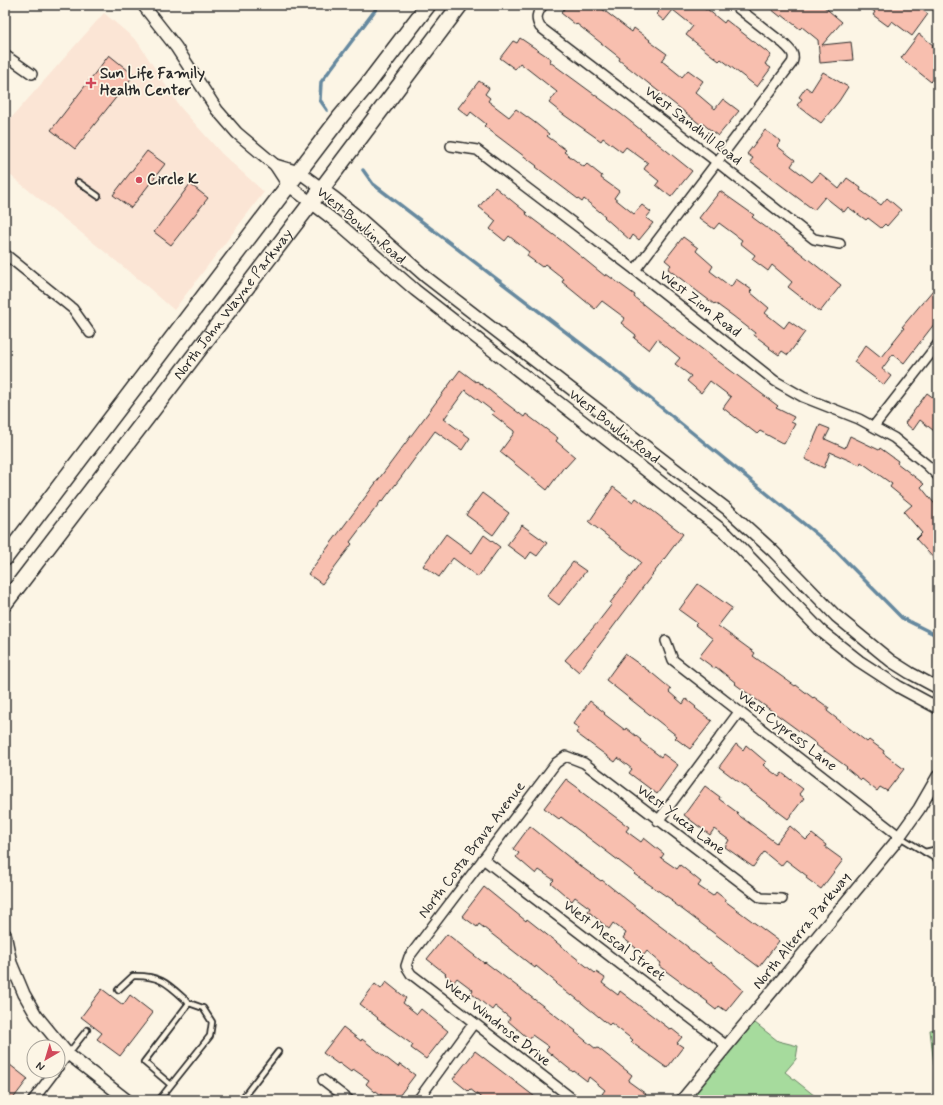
<svg xmlns="http://www.w3.org/2000/svg" width="943" height="1105" font-family="Mynerve,sans-serif">
  <rect width="100%" height="100%" fill="#fcf5e5"/>
  <filter id="ink" filterUnits="userSpaceOnUse"><feTurbulence type="fractalNoise" baseFrequency=".025" numOctaves="2"/><feDisplacementMap in="SourceGraphic" scale="8" xChannelSelector="R" yChannelSelector="G"/><feConvolveMatrix kernelMatrix="1 2 1 2 8 2 1 2 1" color-interpolation-filters="sRGB"/></filter>
  <g filter="url(#ink)">
    <polygon fill="#fbe5d5" points="104,13 137,41 180,107 222,154 264,192 174,310 142,282 5,171 5,125"/>
    <g fill="#a6db9d" stroke="#688364">
      <polygon points="750,1019 778,1041 798,1046 796,1059 785,1072 820,1100 682,1100"/>
      <polygon points="938,1029 938,1065 934,1065 930,1030"/>
    </g>
    <g fill="none" stroke-linecap="round" stroke-linejoin="round">
      <g stroke="#66899f" stroke-width="3.5">
        <polyline points="327,110 320,100 321,82 379,5"/>
        <polyline points="363,170 373,184 614,369 830,545 902,618 938,636"/>
      </g>
    </g>
    <g fill="#f8bfaf" stroke="#2b2b2b">
      <polygon points="567,5 597,5 632,32 634,28 650,40 649,41 667,54 662,61 682,77 688,70 703,81 695,92 715,109 723,99 739,111 718,136 702,123 701,125 619,60 620,58 577,24 576,25 561,13"/>
      <polygon points="651,5 700,5 706,10 707,9 724,23 726,20 771,55 765,64 771,68 757,87 721,59 719,61 686,35 693,26 673,10 664,21 656,14 659,12"/>
      <polygon points="766,5 822,5 842,22 822,45 851,42 853,60 820,63 818,40 802,27 800,29 782,15 781,17"/>
      <polygon points="865,5 915,5 928,14 912,36 892,21 888,26 873,15 875,12"/>
      <polygon points="919,34 933,45 932,47 938,52 938,74 931,82 901,58"/>
      <polygon points="520,38 551,59 550,62 621,114 692,171 671,197 656,185 659,181 644,169 648,163 626,147 622,152 603,138 601,141 564,115 549,103 557,92 520,63 515,69 500,58 513,41 517,43"/>
      <polygon points="109,55 134,75 75,149 51,130"/>
      <polygon points="823,72 848,87 839,101 821,123 797,105 802,99 799,97 806,87 811,91"/>
      <polygon points="479,81 489,88 485,94 490,98 488,101 509,117 516,109 534,122 549,134 547,136 566,150 564,152 584,167 587,164 602,176 601,178 619,191 614,198 634,214 642,205 651,212 646,218 653,223 639,240 633,235 630,240 604,217 605,216 584,199 582,202 536,167 537,166 484,126 486,124 471,112 468,116 458,108"/>
      <polygon points="765,130 781,141 777,146 795,160 791,166 812,182 820,173 839,189 847,178 861,188 860,190 881,205 887,198 901,210 887,226 885,224 881,228 868,218 866,220 848,207 844,212 825,197 814,210 750,162 753,158 747,154"/>
      <polygon points="147,151 165,164 131,208 113,195"/>
      <polygon points="190,184 208,198 171,245 154,232"/>
      <polygon points="495,187 527,213 526,214 562,241 605,276 606,274 635,295 634,297 654,313 778,406 776,408 794,417 791,422 795,424 784,444 760,431 757,434 723,408 731,397 710,381 701,393 687,381 691,376 675,364 680,358 657,339 649,350 634,338 636,335 621,323 625,318 602,301 595,309 562,282 564,279 545,264 542,267 527,256 529,252 509,236 505,241 490,229 496,221 479,207"/>
      <polygon points="720,191 754,215 752,217 794,248 841,285 820,312 788,287 792,282 772,265 768,271 752,259 755,255 740,243 742,240 719,223 714,229 699,218"/>
      <polygon points="683,237 698,248 696,251 713,266 710,271 731,287 736,279 752,290 750,292 769,308 765,313 784,328 789,321 805,332 788,355 782,351 779,355 769,348 770,347 754,335 755,333 733,316 715,303 714,304 668,269 671,265 665,260"/>
      <polygon points="938,284 938,319 904,363 893,354 882,369 891,376 884,385 854,362 866,345 881,357 904,328 902,327"/>
      <polygon points="460,370 476,382 477,381 524,417 526,414 558,438 556,441 575,457 565,468 564,467 547,490 500,452 514,433 514,431 492,414 494,412 465,390 444,419 470,438 462,450 435,431 399,480 382,502 381,501 350,542 352,544 322,584 308,574"/>
      <polygon points="927,393 938,401 938,434 920,420 913,430 905,423"/>
      <polygon points="820,425 830,429 825,439 845,448 850,436 879,450 880,448 898,461 897,463 924,484 921,487 938,508 938,563 916,539 922,533 904,512 912,505 890,487 892,484 861,462 860,465 830,452 824,468 805,459"/>
      <polygon points="613,487 633,502 636,498 683,534 579,672 565,660 598,622 612,604 610,603 641,562 589,522"/>
      <polygon points="482,493 509,513 493,535 466,515"/>
      <polygon points="522,525 547,543 537,556 531,552 526,559 507,545"/>
      <polygon points="446,534 472,553 484,535 500,547 478,577 453,558 439,577 423,566"/>
      <polygon points="573,562 586,571 559,605 547,596"/>
      <polygon points="698,584 732,608 718,626 755,653 753,656 795,686 796,685 813,698 814,697 829,708 827,711 867,742 869,740 884,751 883,753 904,769 887,791 880,787 877,791 862,779 861,780 846,768 847,767 825,751 825,752 816,745 817,744 735,684 736,683 716,667 714,668 699,657 713,639 695,625 697,623 679,610"/>
      <polygon points="625,654 653,674 671,689 669,692 683,704 686,699 696,707 695,708 712,721 690,749 675,738 677,736 606,680"/>
      <polygon points="590,701 605,713 604,714 625,730 626,728 641,740 640,741 661,757 663,754 678,765 657,794 629,773 632,769 618,758 615,762 576,733 579,728 573,724"/>
      <polygon points="736,744 743,750 746,745 766,762 763,765 779,777 782,773 803,789 799,794 804,798 788,819 719,767"/>
      <polygon points="566,779 581,790 580,791 629,827 626,831 641,842 644,838 664,854 661,858 677,869 680,865 701,882 698,886 713,896 716,892 725,899 725,901 779,941 759,967 671,901 672,900 634,874 635,873 561,817 559,819 544,808"/>
      <polygon points="705,786 720,797 719,799 738,813 737,814 776,843 790,826 806,840 812,834 826,845 825,847 843,860 821,889 806,878 807,876 786,860 781,866 764,852 753,867 725,847 729,840 714,829 710,835 684,815"/>
      <polygon points="530,826 580,866 601,881 602,880 652,920 688,947 688,948 709,964 710,962 725,974 743,990 726,1011 719,1006 716,1010 707,1003 708,1002 659,966 661,963 647,951 644,955 635,949 636,948 623,938 626,933 613,923 609,929 588,911 590,908 575,897 572,901 551,883 554,880 539,870 536,874 516,857 519,853 513,849"/>
      <polygon points="484,887 526,921 527,919 595,973 596,972 605,978 602,983 618,995 620,991 671,1030 672,1029 682,1037 677,1043 683,1047 667,1068 631,1042 633,1040 611,1023 609,1025 572,995 571,996 556,984 557,983 536,966 535,968 479,924 477,927 462,916"/>
      <polygon points="447,934 484,963 485,962 576,1031 575,1032 596,1049 598,1048 632,1075 628,1081 646,1094 641,1100 609,1100 602,1094 605,1090 589,1077 587,1081 574,1071 573,1072 546,1050 549,1047 532,1035 529,1039 508,1021 510,1018 495,1006 492,1010 471,993 473,990 457,978 454,982 445,975 446,974 427,959"/>
      <polygon points="386,982 406,998 403,1003 417,1014 421,1009 448,1031 426,1059 411,1048 413,1045 377,1019 378,1018 360,1004 375,984 381,989"/>
      <polygon points="102,989 123,1005 130,995 153,1013 120,1056 97,1039 102,1033 81,1017"/>
      <polygon points="343,1027 361,1041 362,1039 398,1067 400,1064 415,1075 396,1100 388,1100 376,1091 375,1092 366,1084 369,1080 353,1069 351,1072 339,1063 338,1064 323,1053"/>
      <polygon points="475,1051 526,1090 539,1100 484,1100 470,1089 468,1091 453,1079"/>
      <polygon points="5,1061 28,1079 12,1100 5,1100"/>
    </g>
    <g fill="none" stroke-linecap="round" stroke-linejoin="round">
      <g stroke="#2b2b2b" stroke-width="8">
        <g id="service">
          <polyline points="78,182 98,196"/>
          <polyline points="900,837 938,860"/>
          <polyline points="925,852 938,849"/>
          <path d="M118 990 133 976C162 975 169 985 189 1003"/>
          <polyline points="68,1054 87,1030"/>
          <polyline points="159,1100 210,1036 212,1022 203,1008 189,1003 144,1062 171,1085"/>
          <polyline points="241,1100 278,1052"/>
        </g>
      </g>
      <g stroke="#2b2b2b" stroke-width="12">
        <g id="minor">
          <path d="M543 5C537 13 535 18 540 27L717 162 814 239 840 244"/>
          <polyline points="5,55 32,74"/>
          <polyline points="451,146 477,150 635,270 775,381 803,397 859,419 894,438 927,465 938,476"/>
          <polyline points="5,254 73,309 90,333"/>
          <path d="M635 270 792 63C796 54 790 50 784 44L734 5"/>
          <polyline points="874,426 938,344"/>
          <polyline points="666,641 673,660 899,836"/>
          <polyline points="658,821 739,712"/>
          <polyline points="483,859 727,1046"/>
          <polyline points="58,1067 68,1054"/>
          <polyline points="323,1080 349,1100"/>
          <polyline points="33,1100 55,1071"/>
          <polyline points="418,1100 474,1023"/>
          <polyline points="574,1100 411,974 406,966 409,957 556,763 566,756 584,763 761,898 782,899"/>
        </g>
      </g>
      <g stroke="#2b2b2b" stroke-width="14">
        <g id="tertiary">
          <polyline points="143,5 176,47 217,110 237,133 275,165 288,185 344,228 415,290 727,534 821,631 859,661 899,687 938,708"/>
          <polyline points="275,165 299,172 336,199 356,215 426,277 727,509 772,550 836,616 891,661 910,673 938,688"/>
          <polyline points="5,934 11,963 24,994 36,1015 68,1054 127,1100"/>
          <polyline points="682,1100 894,844 919,809 938,776"/>
        </g>
      </g>
      <g stroke="#2b2b2b" stroke-width="18">
        <g id="trunk">
          <polyline points="5,558 341,116 367,85 428,5"/>
          <path id="s1" d="M5 603 311 203 460 5"/>
        </g>
      </g>
      <use href="#service" stroke="#fcf5e5" stroke-width="4.5"/>
      <use href="#minor" stroke="#fcf5e5" stroke-width="9"/>
      <use href="#tertiary" stroke="#fcf5e5" stroke-width="11"/>
      <use href="#trunk" stroke="#fcf5e5" stroke-width="15"/>
    </g>
  </g>
  <g fill="#d1495b" stroke="#fcf5e5" stroke-width="1.5">
    <path d="M89 77h4v4h4v4h-4v4h-4v-4h-4v-4h4z"/>
    <circle cx="139" cy="180" r="4"/>
  </g>
  <g text-anchor="middle" dominant-baseline="central" stroke-width="3.5" stroke-linejoin="round" paint-order="stroke">
    <g font-size="15" font-weight="bold" fill="#2b2b2b" stroke="#fcf5e5" text-anchor="start">
      <text x="100" y="74">Sun Life Family<tspan x="100" dy="17">Health Center</tspan></text>
      <text x="147" y="180">Circle K</text>
    </g>
    <g font-size="15" fill="#2b2b2b" stroke="#fcf5e5">
      <text transform="translate(693 126) rotate(38)">West Sandhill Road</text>
      <text transform="translate(361 226) rotate(40)">West Bowlin Road</text>
      <text stroke="none"><textPath href="#s1" startOffset="376">North John Wayne Parkway</textPath></text>
      <text transform="translate(700 304) rotate(38)">West Zion Road</text>
      <text transform="translate(614 427) rotate(38)">West Bowlin Road</text>
      <text transform="translate(787 731) rotate(38)">West Cypress Lane</text>
      <text transform="translate(681 820) rotate(37)">West Yucca Lane</text>
      <text transform="translate(472 850) rotate(-53)">North Costa Brava Avenue</text>
      <text transform="translate(802 931) rotate(-51)">North Alterra Parkway</text>
      <text transform="translate(614 941) rotate(37)">West Mescal Street</text>
      <text transform="translate(497 1023) rotate(38)">West Windrose Drive</text>
    </g>
  </g>
  <rect width="943" height="1105" fill="none" stroke="#fcf5e5" stroke-width="20"/>
  <rect x="10" y="10" width="923" height="1085" fill="none" stroke="#2b2b2b" stroke-width="1.5" filter="url(#ink)"/>
  <g transform="translate(46 1059) rotate(218)"><circle r="19" fill="#fcf5e5" stroke="#a8a49b"/>
  <path d="M0-3L7 15L0 10L-7 15Z" fill="#d1495b"/>
  <text y="-6" font-size="11" font-weight="bold" text-anchor="middle" fill="#2b2b2b">N</text>
  </g>
</svg>
